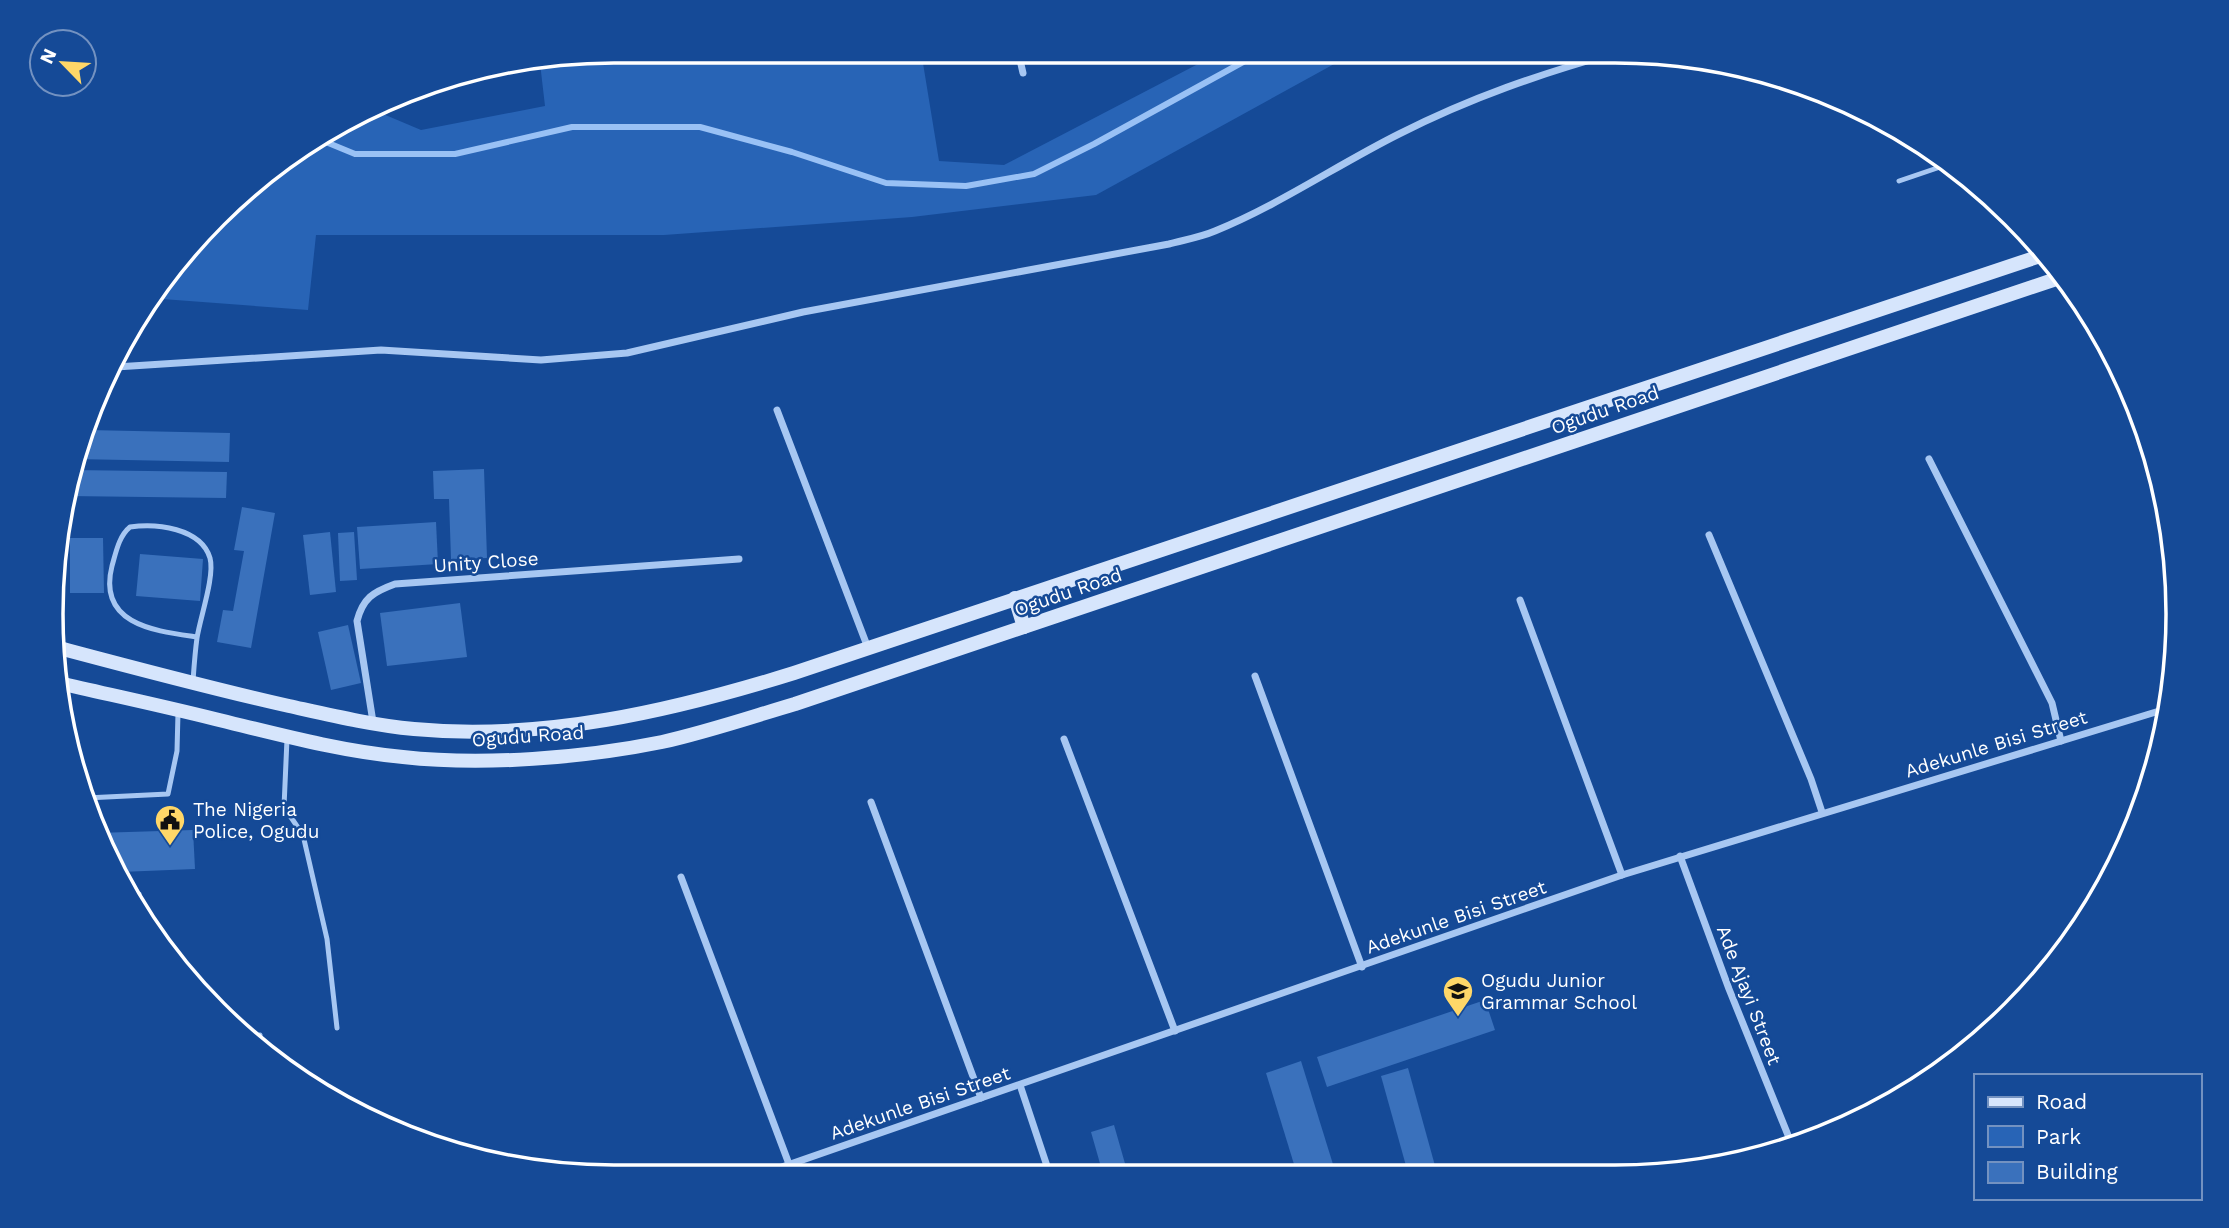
<svg xmlns="http://www.w3.org/2000/svg" width="2229" height="1228" font-family="'Work Sans',sans-serif">
  <rect width="100%" height="100%" fill="#154a97"/>
  <polygon fill="#2864b6" points="614,51 921,51 939,161 1004,165 1223,51 1356,52 1096,195 912,217 664,235 316,235 308,310 149,298 271,167 376,111 421,130 545,106 540,63"/>
  <g fill="none" stroke-linecap="round" stroke-linejoin="round">
    <polyline stroke="#99c1f5" stroke-width="6" points="321,140 355,154 455,154 572,127 700,127 792,152 886,183 966,186 1034,174 1094,144 1263,51"/>
  </g>
  <g fill="#3a71bc">
    <polygon points="87,430 230,433 229,462 74,459"/>
    <polygon points="484,469 487,558 451,559 449,499 434,499 433,471"/>
    <polygon points="70,470 227,472 226,498 67,496"/>
    <polygon points="242,507 275,513 251,648 217,642 223,610 233,611 244,551 234,550"/>
    <polygon points="436,522 438,564 360,569 357,527"/>
    <polygon points="330,532 336,592 310,595 303,535"/>
    <polygon points="354,532 357,580 340,581 338,533"/>
    <polygon points="70,538 103,538 104,593 70,593"/>
    <polygon points="140,554 203,559 200,601 136,596"/>
    <polygon points="460,603 467,657 387,666 380,613"/>
    <polygon points="348,625 361,683 331,690 318,632"/>
    <polygon points="193,830 195,869 120,872 96,833"/>
    <polygon points="1485,1000 1495,1030 1327,1087 1317,1057"/>
    <polygon points="1301,1061 1336,1174 1297,1174 1266,1073"/>
    <polygon points="1408,1068 1437,1173 1408,1173 1381,1076"/>
    <polygon points="1114,1125 1128,1174 1103,1174 1091,1132"/>
  </g>
  <g fill="none" stroke-linecap="round" stroke-linejoin="round">
    <g stroke="#a7c7f2" stroke-width="5">
      <polyline points="1899,181 1949,164"/>
      <path d="M193 681C194 667 195 652 197 638 200 618 215 576 210 558 201 528 156 523 130 527 119 536 116 552 112 566 97 625 156 631 197 637"/>
      <polyline points="287,739 284,807 303,835 327,939 337,1028"/>
      <polyline points="86,798 168,794 177,751 178,713"/>
      <polyline points="134,894 139,894"/>
      <polyline points="253,1037 260,1035"/>
    </g>
    <g stroke="#a7c7f2" stroke-width="7">
      <polyline points="1018,51 1023,73"/>
      <path d="M116 367 381 350 541 360 627 353 803 312 1169 244C1184 240 1201 237 1215 231 1279 205 1337 165 1399 134 1472 97 1540 74 1618 52"/>
      <polyline points="777,410 868,648"/>
      <polyline points="1929,459 2052,703 2061,741"/>
      <polyline points="1709,535 1811,779 1822,812"/>
      <polyline points="1520,600 1622,875"/>
      <polyline points="1255,676 1362,967"/>
      <path d="M373 722 357 621C363 598 373 592 395 584L739 559"/>
      <polyline points="1064,739 1175,1031"/>
      <polyline points="871,802 981,1098"/>
      <polyline points="1680,856 1729,989 1792,1145"/>
      <polyline points="681,877 789,1164"/>
      <polyline points="1020,1085 1050,1175"/>
      <polyline points="759,1175 1622,875 2169,708"/>
    </g>
    <g stroke="#d6e5fc" stroke-width="14">
      <polyline points="1015,598 1024,627"/>
      <path d="M52 646C131 667 209 688 289 706 330 715 372 725 414 729 543 741 672 711 794 673L2046 254"/>
      <path d="M59 683C111 695 163 706 215 719 277 734 339 751 403 757 483 766 583 758 662 742 707 732 751 717 795 704L2065 276"/>
    </g>
  </g>
  <defs>
    <g id="civic-pin" transform="scale(1.575)"><path d="M0 17L-7.5 6A9.5 9.5 0 1 1 7.5 6Z" fill="#ffd768" stroke="#154a97"/><path d="M-.6-6.5H3V-4.5H.6V-3L4-1V1h2V6H-6V1h2V-1L-.6-3ZM-1.2 2.5V6h2.4V2.5Z" fill="#111"/></g>
    <g id="school-pin" transform="scale(1.575)"><path d="M0 17L-7.5 6A9.5 9.5 0 1 1 7.5 6Z" fill="#ffd768" stroke="#154a97"/><path d="M0-5L7-2L0 1L-7-2ZM-4 1L0 2.5L4 1V4Q0 6-4 4Z" fill="#111"/></g>
  </defs>
  <g fill-rule="evenodd">
    <use href="#civic-pin" x="170" y="820"/>
    <use href="#school-pin" x="1458" y="991"/>
  </g>
  <g text-anchor="middle" dominant-baseline="central" stroke-width="5" stroke-linejoin="round" paint-order="stroke">
    <g font-size="19" fill="#fff" stroke="#154a97">
      <text transform="translate(1605 410) rotate(-19)">Ogudu Road</text>
      <text transform="translate(486 562) rotate(-4)">Unity Close</text>
      <text transform="translate(1068 592) rotate(-19)">Ogudu Road</text>
      <text transform="translate(528 736) rotate(-4)">Ogudu Road</text>
      <text transform="translate(1996 744) rotate(-17)">Adekunle Bisi Street</text>
      <text transform="translate(1456 917) rotate(-19)">Adekunle Bisi Street</text>
      <text transform="translate(1749 995) rotate(69)">Ade Ajayi Street</text>
      <text transform="translate(920 1103) rotate(-19)">Adekunle Bisi Street</text>
    </g>
    <g font-size="19" fill="#fff" stroke="#154a97" text-anchor="start">
      <text x="193" y="809">The Nigeria<tspan x="193" dy="22">Police, Ogudu</tspan></text>
      <text x="1481" y="980">Ogudu Junior<tspan x="1481" dy="22">Grammar School</tspan></text>
    </g>
  </g>
  <path d="M0 0H2229V1228H0ZM614 63H1615A551 551 0 0 1 2166 614V614A551 551 0 0 1 1615 1165H614A551 551 0 0 1 63 614V614A551 551 0 0 1 614 63Z" fill="#154a97" fill-rule="evenodd"/>
  <path fill="none" stroke="#fff" stroke-width="3.5" d="M614 63H1615A551 551 0 0 1 2166 614V614A551 551 0 0 1 1615 1165H614A551 551 0 0 1 63 614V614A551 551 0 0 1 614 63Z"/>
  <rect x="1974" y="1074" width="228" height="126" fill="#154a97" stroke="#7392c1" stroke-width="2"/>
  <rect x="1988" y="1097" width="35" height="10" fill="#d6e5fc" stroke="#7392c1" stroke-width="2"/>
  <text x="2036" y="1109" font-size="21" fill="#ffffff">Road</text>
  <rect x="1988" y="1126" width="35" height="21" fill="#2864b6" stroke="#7392c1" stroke-width="2"/>
  <text x="2036" y="1144" font-size="21" fill="#ffffff">Park</text>
  <rect x="1988" y="1162" width="35" height="21" fill="#3a71bc" stroke="#7392c1" stroke-width="2"/>
  <text x="2036" y="1179" font-size="21" fill="#ffffff">Building</text>
  <g transform="translate(63 63) rotate(295)"><circle r="33" fill="#154a97" stroke="#7392c1" stroke-width="2"/>
  <path d="M0-5L12 26L0 18L-12 26Z" fill="#ffd768"/>
  <text y="-10" font-size="19" font-weight="bold" text-anchor="middle" fill="#ffffff">N</text>
  </g>
</svg>
